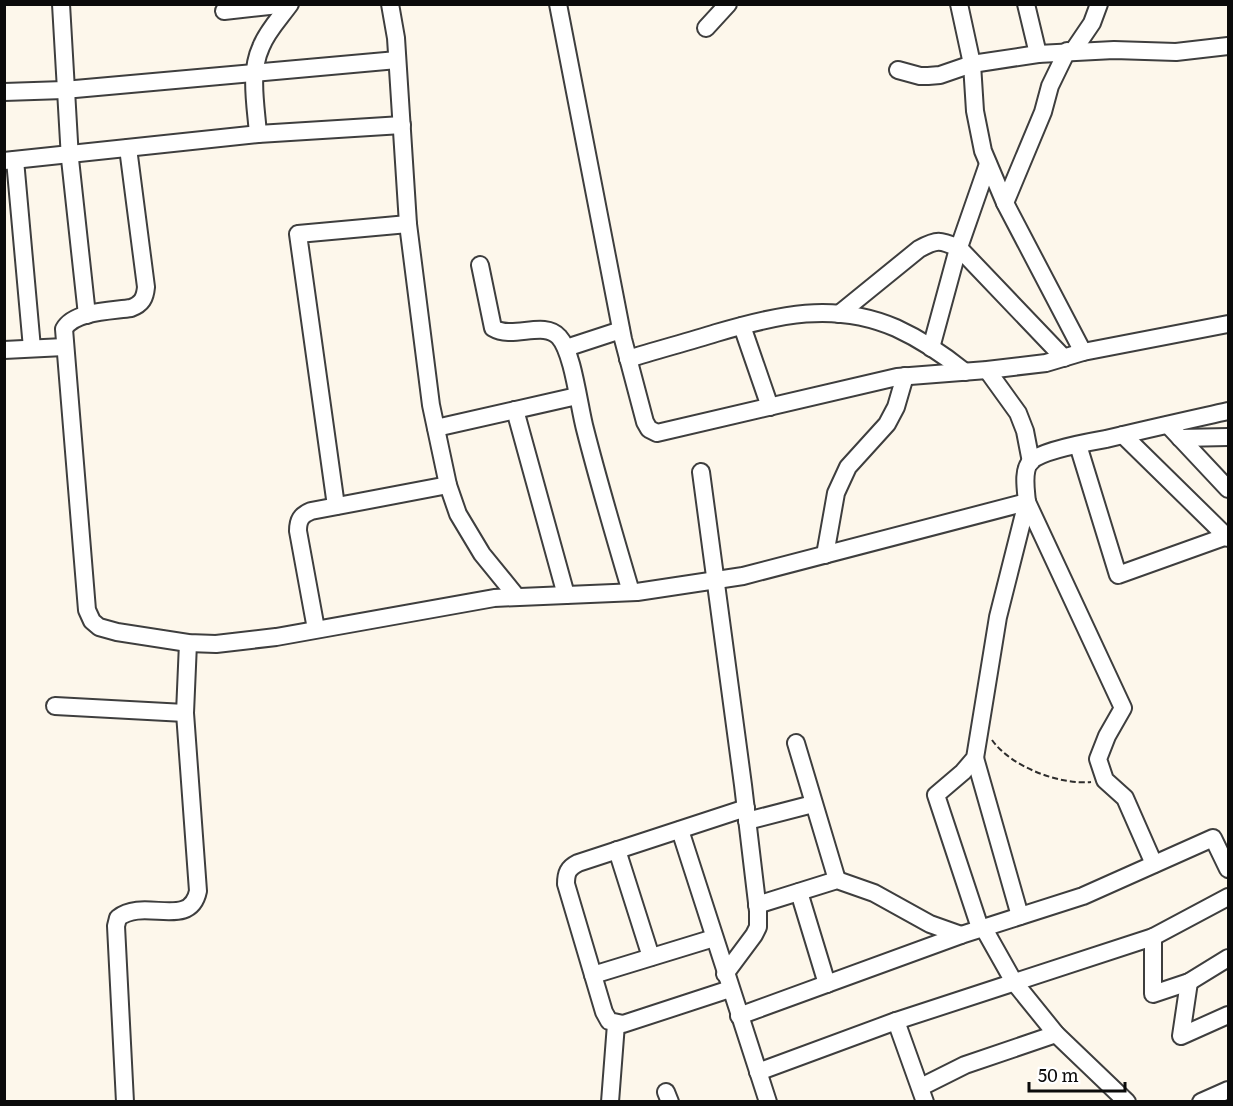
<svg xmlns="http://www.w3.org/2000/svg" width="1233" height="1106" font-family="Literata,serif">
  <rect width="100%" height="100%" fill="#fdf7eb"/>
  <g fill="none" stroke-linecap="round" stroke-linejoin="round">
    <g stroke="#3e3e3e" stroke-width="20">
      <g id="minor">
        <polyline points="61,4 70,159 87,315"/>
        <polyline points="390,4 396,38 408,224 431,405 448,485 458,514 482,554 517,597"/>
        <polyline points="558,4 623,339 645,422 649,429 657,433 897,377 987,370 1046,363 1083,352 1228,324"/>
        <polyline points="959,4 972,64 975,111 983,151 1005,203 1083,352"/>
        <polyline points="1026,4 1038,54"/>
        <polyline points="224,11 288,4"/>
        <polyline points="706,28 728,4"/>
        <polyline points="1073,51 1092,23 1099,4"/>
        <polyline points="898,70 920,76 928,76 940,75 972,64 1038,54 1114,50 1176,52 1228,46"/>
        <polyline points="4,92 64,90 397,60"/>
        <path d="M258 134C256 106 249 73 261 47 267 31 280 18 290 4"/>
        <path d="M128 148 146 287C145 298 142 304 131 308 111 311 74 311 64 329L87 610 92 621 99 627 117 632 188 643 216 644 276 637 494 598 637 592 743 576 1027 502C1026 490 1022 470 1031 461 1043 450 1089 442 1106 439 1147 429 1188 420 1228 411"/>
        <polyline points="15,160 32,348"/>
        <polyline points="4,161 258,134 402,125"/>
        <polyline points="1005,203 1043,112 1050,86 1067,51"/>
        <path d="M480 265 493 328C513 340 544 320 559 337 573 352 579 407 585 429 599 484 615 538 631 592"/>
        <path d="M839 314 919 249C937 239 940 240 959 248L1064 358"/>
        <polyline points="742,326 770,407"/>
        <polyline points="566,348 621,330"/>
        <polyline points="931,348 956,256 988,164"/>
        <polyline points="4,350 64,347"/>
        <path d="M628 359C657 350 687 342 716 333 777 315 834 301 896 328 920 339 944 355 965 372"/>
        <polyline points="987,370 1018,413 1025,431 1031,462"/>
        <polyline points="515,410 566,595"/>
        <polyline points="1168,425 1228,489"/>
        <polyline points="436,428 577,396"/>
        <polyline points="1123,435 1228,538"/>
        <polyline points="1180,438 1228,437"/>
        <polyline points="1078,445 1118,575 1227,536"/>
        <polyline points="701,472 743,785 758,911 758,927 754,935 725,974"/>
        <polyline points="1027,502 1123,708 1107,736 1098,759 1105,780 1125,798 1154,864"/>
        <polyline points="336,506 298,234 408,224"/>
        <polyline points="825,555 836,493 848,467 887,424 896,407 905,376"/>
        <path d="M316 629 298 531C298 520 301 515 311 511L448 485"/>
        <polyline points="55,706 185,713"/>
        <polyline points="796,743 837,880"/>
        <polyline points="975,758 1020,916"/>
        <polyline points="747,821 813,804"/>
        <polyline points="680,830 768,1102"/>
        <polyline points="617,850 651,957"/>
        <polyline points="799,892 827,984"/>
        <polyline points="757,905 837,880 874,893 930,924 961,935"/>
        <polyline points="983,927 1014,982 1056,1034 1127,1102"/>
        <polyline points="980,928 936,795 963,772 975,758 998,617 1027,502"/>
        <polyline points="1153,937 1153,994 1189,982 1228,958"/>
        <polyline points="593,975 714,938"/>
        <polyline points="1189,982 1181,1036 1228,1015"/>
        <path d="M730 989 623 1024 609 1021 604 1012 566 884C566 873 568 868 578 863L746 808"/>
        <polyline points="739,1016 961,935 1083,896 1213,838 1228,869"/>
        <polyline points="896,1021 925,1102"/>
        <polyline points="758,1072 896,1021 1153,937 1228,897"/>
        <polyline points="921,1087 965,1065 1056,1034"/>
        <polyline points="666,1092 670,1102"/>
        <path d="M125 1102 116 926 118 918C144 897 190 930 198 891L185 713 188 643"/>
        <polyline points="610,1102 616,1024"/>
        <polyline points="1201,1102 1228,1090"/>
      </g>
    </g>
    <path stroke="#2d2d2d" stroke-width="2" stroke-dasharray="6 3" stroke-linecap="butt" d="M992 740C1011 767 1060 785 1091 782"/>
    <use href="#minor" stroke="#fff" stroke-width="16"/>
  </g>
  <rect width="1233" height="1106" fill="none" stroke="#0b0b0b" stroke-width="12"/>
  <path d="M1029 1082v9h96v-9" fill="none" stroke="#0b0b0b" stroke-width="3"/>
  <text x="1038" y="1082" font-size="18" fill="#0b0b0b" stroke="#ffffff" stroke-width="4.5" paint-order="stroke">50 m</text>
</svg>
